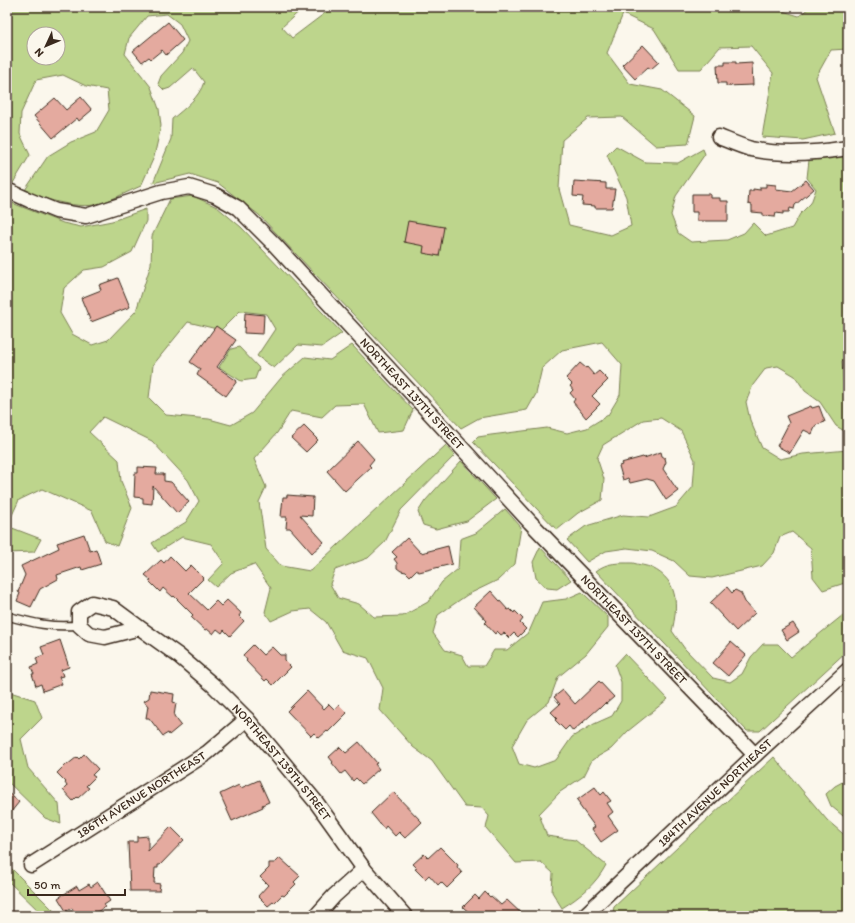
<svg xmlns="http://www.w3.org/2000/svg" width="855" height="923" font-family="Itim,sans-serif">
  <rect width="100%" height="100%" fill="#fbf7ec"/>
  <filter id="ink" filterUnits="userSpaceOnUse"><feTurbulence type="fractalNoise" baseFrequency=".025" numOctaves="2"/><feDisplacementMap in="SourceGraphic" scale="8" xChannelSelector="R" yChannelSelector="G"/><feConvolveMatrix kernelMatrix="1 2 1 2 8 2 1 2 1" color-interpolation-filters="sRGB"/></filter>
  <g filter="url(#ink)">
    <g fill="#bdd58c" stroke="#7c8055" fill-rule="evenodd">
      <path d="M7 7H304L282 27 292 38 333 7H775L776 9 799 16 810 7H848V49L831 50 816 77 835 133 803 140 762 137 773 73 751 46 720 47 701 69H679L654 29 623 14 607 53 630 84 662 90 695 116 688 144 656 146 622 117 588 118 562 140 559 189 569 225 611 235 631 226 626 197 607 155 616 146 645 162 678 163 703 149 705 154 676 196 671 215 678 233 691 242 727 240 744 233 753 223 766 236 792 228 800 214 811 203 816 189 807 178 809 160 848 156V355L842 361 844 390 848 404V431L846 432 836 426 820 402 805 391 795 376 778 366 766 368 753 385 746 402 750 420 762 448 780 459 803 454 848 450V582L823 590 813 577 811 548 792 532 780 537 774 553 762 566 712 578 690 576 674 561 652 551 627 548 606 551 587 562 567 540 586 526 623 515 649 517 676 507 693 487 695 460 681 431 661 418 643 420 603 445 597 458 604 479 602 500 578 513 557 530 473 442 478 437 491 435 547 428 567 433 587 428 608 415 620 395 622 365 602 342 562 350 542 368 536 394 527 410 479 418 461 428 259 215 218 183 190 174 153 183 171 139 172 119C185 108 199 98 204 82L193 68 170 88 164 90 158 84 161 76 182 53 188 41 180 24 167 14 147 16 129 38 125 54 151 87 159 109 161 126 154 157 141 186C129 191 106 203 94 205 75 208 41 199 25 190L48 156 71 142 96 132 109 110 107 90 86 86 63 75 36 80 21 113 20 134 30 155 13 183 7 180ZM34 34H58V58H34Z"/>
      <path d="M193 196 217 207 241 227 342 333 322 347 298 345 274 368 257 356 275 329 266 314 240 311 221 330 188 322 153 365 149 398 166 415 209 419 231 425 252 413 281 378 305 357 330 360 352 345 413 410 404 430 378 433 364 404 335 405 322 417 291 411 277 433 254 459 266 487 259 502 266 549 281 566 310 571 446 445 455 455 401 510 385 542 368 558 335 570 330 584 338 598 359 604 374 617 403 616 428 602 442 582 458 569 460 539 476 533 505 509 521 527 515 564 498 580 467 595 438 615 433 633 445 650 462 655 468 666H484L494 650H507L529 632 542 602 566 599 582 592 608 617V627L586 654 558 677 549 702 527 720 512 746 519 764 534 768 556 760 572 737 594 724 612 716 621 701V682L615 665 625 654 668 699 628 731 611 749 592 760 584 776 560 792 539 814 547 836 575 840 606 865C596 884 580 897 562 908L552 892 553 873 541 862 516 863 486 828 489 816 482 808 465 807 432 761 413 747 380 710 383 688 368 658 342 650 326 622 310 609 293 611 271 621 265 612 271 588 254 564 231 573 216 587 208 580 224 563 211 544 182 537 158 552 152 543 186 522 199 501 188 480 152 441 103 417 89 432 119 460 121 481 132 508 117 546 105 541 92 511 42 489 19 500 7 526 41 539 34 552 7 553V201L63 223 81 227 112 221 146 209V221L132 252 104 267 84 270 64 288 60 313 72 334 92 345 108 340 136 311 151 264 152 236 170 199Z"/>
      <polygon points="239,347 259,368 255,379 241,381 219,367 231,349"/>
      <polygon points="461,461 496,499 467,521 436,529 423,525 418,512 425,501"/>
      <polygon points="540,547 571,580 557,589 547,588 536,578 533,562"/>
      <path d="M633 563C639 565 646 565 652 568 679 581 678 606 672 631L685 649 713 678 730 682 742 674 751 657 763 644H778L791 657 848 611V650L760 731H747L596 571C607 562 619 563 633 563Z"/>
      <polygon points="7,691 35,700 42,718 21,739 28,768 59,804 61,824 45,818 7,781"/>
      <polygon points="774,757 827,820 848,838 848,916 612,916 614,907"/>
      <polygon points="848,779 848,820 831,806 826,794 835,786"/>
      <polygon points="7,864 59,916 44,916 7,880"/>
    </g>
    <g fill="#e4aa9f" stroke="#3b2a1e">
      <polygon points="168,22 183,40 166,55 162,50 151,59 149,57 142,62 133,51"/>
      <polygon points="643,45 659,62 651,69 648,67 635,79 622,65"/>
      <polygon points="725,62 736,62 736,64 752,63 753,85 726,86 726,83 718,83 717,65 725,65"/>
      <polygon points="81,97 92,110 79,121 77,118 53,138 34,116 55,98 66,110"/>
      <polygon points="806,180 814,189 795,205 794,209 790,208 789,212 783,212 783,214 776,213 775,217 763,216 763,213 752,212 752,205 748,204 749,191 753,191 753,189 760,190 760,187 766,187 766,184 776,185 776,189 792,191"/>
      <polygon points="574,181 606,183 606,189 615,189 612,208 595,208 595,206 582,205 583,197 573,196"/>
      <polygon points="692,194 710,194 710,198 720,198 720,201 728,201 728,221 697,221 697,212 692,212"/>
      <polygon points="408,221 444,227 439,256 423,253 424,246 404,242"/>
      <polygon points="118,278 130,307 91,322 81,298 101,290 99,285"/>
      <polygon points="245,313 264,315 263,334 244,333"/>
      <polygon points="216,326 236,340 217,367 237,381 226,396 197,375 200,369 190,362"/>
      <polygon points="580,363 586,368 587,367 594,375 599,371 608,380 592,396 600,404 586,418 573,402 575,399 570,393 573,390 570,386 572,384 566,378"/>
      <polygon points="811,406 812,408 819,406 825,422 816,425 812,434 804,430 790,453 777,446 789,423 786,416"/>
      <polygon points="304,426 318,440 306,452 291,438"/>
      <polygon points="358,441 374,459 369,465 371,467 345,491 327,471"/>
      <polygon points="661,452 662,456 665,458 666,462 663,469 678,491 666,500 654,481 647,479 630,483 628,478 623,480 619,466 622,465 621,463 643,457 644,458"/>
      <polygon points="138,467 157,468 156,474 164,474 164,481 171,482 189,502 177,513 153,486 152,504 143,503 143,498 134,497 135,473 138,473"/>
      <polygon points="287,495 313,497 312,516 300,515 324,542 312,553 290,528 286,528 287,517 281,517 283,497 287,497"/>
      <polygon points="84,534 90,551 96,549 101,564 82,570 81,567 57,575 58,579 40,589 31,607 17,601 20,593 18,592 25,575 21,566 59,548 57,543"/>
      <polygon points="407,538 421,553 448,546 452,564 419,572 416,570 410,576 406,572 401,571 397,568 397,563 394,559 397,557 392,552"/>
      <polygon points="170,556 185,571 191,565 204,578 189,593 207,610 216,601 221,606 227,600 241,613 239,616 244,621 230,636 224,630 222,633 217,629 213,634 207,629 205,630 191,617 193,615 174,596 173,597 163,588 160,592 149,581 151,580 145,575 161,560 164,563"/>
      <polygon points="727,587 732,593 735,590 741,593 745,602 755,613 736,631 710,603"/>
      <polygon points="491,591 508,610 510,609 514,613 515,611 523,619 520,623 526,629 518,637 514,633 509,638 504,633 501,635 497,631 495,634 485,623 487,621 474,607"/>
      <polygon points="793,623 799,632 787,640 781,630"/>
      <polygon points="60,640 69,667 61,670 63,676 59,677 62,684 43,691 41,684 36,686 32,674 34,674 31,667 38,664 36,658 44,655 41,647"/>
      <polygon points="731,642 746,655 728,676 713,663"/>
      <polygon points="253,645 263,655 272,647 280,655 285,655 285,661 291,667 273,685 267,679 265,681 246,661 247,660 243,655"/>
      <polygon points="599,681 614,697 606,704 605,703 600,708 600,707 573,731 569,726 565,730 555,720 557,718 551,712 560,704 554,697 563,690 575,704"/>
      <polygon points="150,690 174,694 173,702 176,703 174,716 181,725 169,735 168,733 163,736 149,718 146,718 148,706 144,701 149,698"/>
      <polygon points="307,691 324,709 329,704 335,710 339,705 347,713 328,732 327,731 319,738 314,733 311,736 287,711"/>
      <polygon points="359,742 377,763 375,764 379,769 362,784 356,778 353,781 345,771 341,774 332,763 333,762 329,757 340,747 346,753"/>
      <polygon points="84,754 98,769 92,775 95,777 86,786 89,788 78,798 77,797 73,801 63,790 67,786 65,783 66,782 57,773 66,764 67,765 77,757 79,759"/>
      <polygon points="259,780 269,802 262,805 263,807 232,821 220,794 239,785 241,788"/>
      <polygon points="595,787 601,795 604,792 611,801 607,803 613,812 608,816 618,830 601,842 592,829 595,827 579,805 580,804 577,800"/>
      <polygon points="7,792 19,802 7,817"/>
      <polygon points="393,792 422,822 405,838 399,832 395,836 386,826 384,829 371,813"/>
      <polygon points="171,827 184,840 160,865 158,865 158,868 155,868 154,883 160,884 159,891 130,891 128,842 137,842 137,837 148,836 148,851"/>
      <polygon points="440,847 458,865 457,867 462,873 447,888 441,882 438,885 429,875 425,879 415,869 417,868 413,864 424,854 428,858"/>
      <polygon points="280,858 300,876 294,882 296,884 284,896 282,895 274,903 273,902 268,906 258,896 268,885 260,877 269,868 269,863 275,863"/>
      <polygon points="98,882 110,901 104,905 105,907 90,916 77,916 72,908 66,911 58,898 77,886 79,890 89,884 91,887"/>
      <polygon points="485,892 490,897 491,896 501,905 507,900 524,916 473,916 463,907 475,895 479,899"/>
    </g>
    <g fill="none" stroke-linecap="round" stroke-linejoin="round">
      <g stroke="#3b2a1e" stroke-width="10">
        <path id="service" d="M7 616C33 623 52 628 79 625"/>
      </g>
      <g stroke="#3b2a1e" stroke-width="17">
        <g id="minor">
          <path d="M719 137C729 141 740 146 751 149 783 156 817 153 848 148"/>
          <path id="s1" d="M7 190 29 200 56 211 86 216 161 192 189 187 215 195 238 208 275 245 530 522 755 755"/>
          <path id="s2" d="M140 628 105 637 89 634 79 625V612L92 603 113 608 140 628 179 656 213 685 247 719 316 802 364 869 405 916"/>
          <path id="s3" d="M31 865 207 753 247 719"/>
          <polyline points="316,916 334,896 364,869"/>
          <path id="s4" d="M584 916 755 755 848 670"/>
        </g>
      </g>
      <use href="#service" stroke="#fbf7ec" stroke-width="7"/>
      <use href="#minor" stroke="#fbf7ec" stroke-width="14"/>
    </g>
  </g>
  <g text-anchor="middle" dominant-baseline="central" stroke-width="3" stroke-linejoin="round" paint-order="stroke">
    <g font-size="12" fill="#3b2a1e" stroke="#fbf7ec">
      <text stroke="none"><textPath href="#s1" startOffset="499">NORTHEAST 137TH STREET</textPath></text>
      <text stroke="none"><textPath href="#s1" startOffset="823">NORTHEAST 137TH STREET</textPath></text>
      <text stroke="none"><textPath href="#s2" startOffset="346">NORTHEAST 139TH STREET</textPath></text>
      <text stroke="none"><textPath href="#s4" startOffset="180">184TH AVENUE NORTHEAST</textPath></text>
      <text stroke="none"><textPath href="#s3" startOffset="131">186TH AVENUE NORTHEAST</textPath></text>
    </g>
  </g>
  <rect width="855" height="923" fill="none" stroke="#fbf7ec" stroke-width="24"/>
  <rect x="12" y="12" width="831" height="899" fill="none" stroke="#3b2a1e" stroke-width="1.5" filter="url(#ink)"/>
  <g transform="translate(46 46) rotate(226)"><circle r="19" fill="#fbf7ec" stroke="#aea59a"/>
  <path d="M0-3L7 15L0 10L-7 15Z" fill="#3b2a1e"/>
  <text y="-6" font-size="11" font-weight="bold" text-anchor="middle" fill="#3b2a1e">N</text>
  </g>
  <path d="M28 889v6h97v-6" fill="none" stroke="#3b2a1e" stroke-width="2"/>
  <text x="34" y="889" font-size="12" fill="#3b2a1e" stroke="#fbf7ec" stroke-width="3" paint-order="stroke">50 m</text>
</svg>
